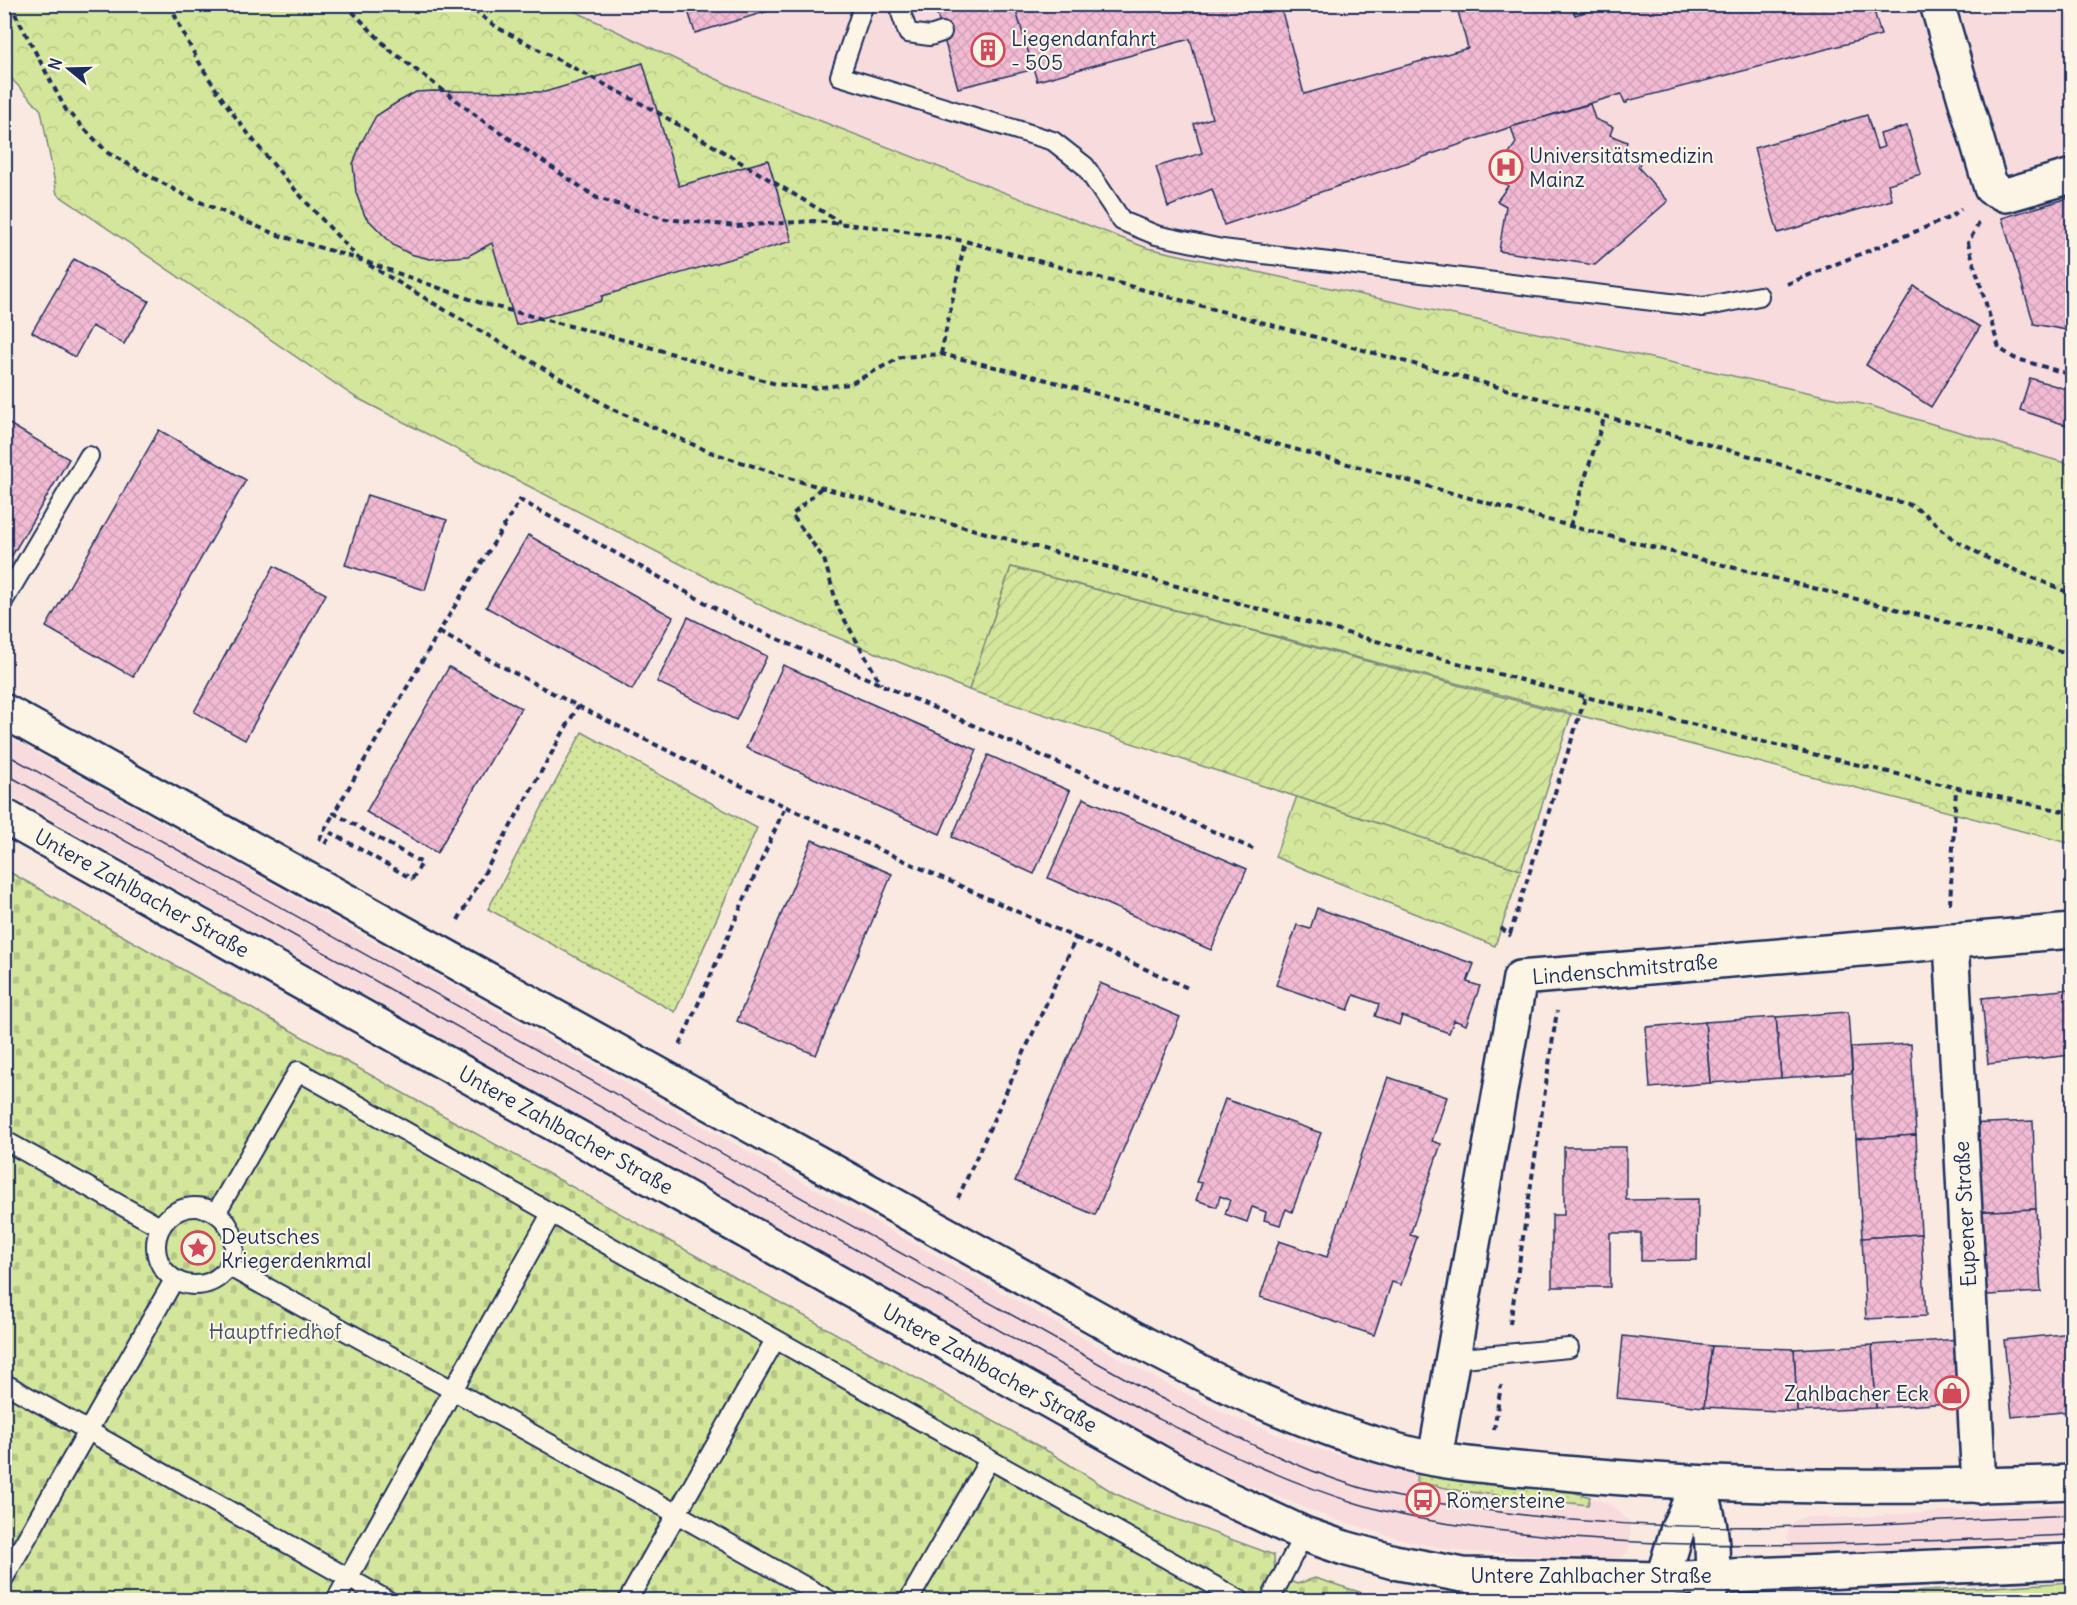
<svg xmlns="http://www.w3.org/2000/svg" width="2077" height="1605" font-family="Delius,sans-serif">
  <defs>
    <pattern id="grass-dots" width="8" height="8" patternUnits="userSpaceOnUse" patternTransform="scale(1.5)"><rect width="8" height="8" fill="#d4e69b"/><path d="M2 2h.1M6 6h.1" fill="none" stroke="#b5c688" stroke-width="1.8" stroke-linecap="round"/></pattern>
    <pattern id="forest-firs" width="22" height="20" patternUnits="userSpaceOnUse" patternTransform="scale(1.5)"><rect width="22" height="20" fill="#d4e69b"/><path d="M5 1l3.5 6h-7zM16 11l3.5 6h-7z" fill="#b5c688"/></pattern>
    <pattern id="cemetery-stones" width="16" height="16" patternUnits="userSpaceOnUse" patternTransform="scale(1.5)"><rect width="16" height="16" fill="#d4e69b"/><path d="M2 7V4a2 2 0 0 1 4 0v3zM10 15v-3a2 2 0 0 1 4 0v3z" fill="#b5c688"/></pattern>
    <pattern id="park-crowns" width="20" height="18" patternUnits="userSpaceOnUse" patternTransform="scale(1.5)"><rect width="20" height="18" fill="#d4e69b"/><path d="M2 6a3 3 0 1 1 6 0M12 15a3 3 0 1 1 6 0" fill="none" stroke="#b5c688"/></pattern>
    <pattern id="garden-furrows" width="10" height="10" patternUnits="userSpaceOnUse" patternTransform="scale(1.5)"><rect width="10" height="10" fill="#d4e69b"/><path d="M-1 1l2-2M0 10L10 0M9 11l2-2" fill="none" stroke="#b5c688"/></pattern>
    <pattern id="building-cross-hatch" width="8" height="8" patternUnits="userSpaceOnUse" patternTransform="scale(1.5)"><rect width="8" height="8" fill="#f2bbd3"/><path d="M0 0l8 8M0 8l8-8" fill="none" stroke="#cfa1b8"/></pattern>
  </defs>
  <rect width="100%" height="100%" fill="#fae9e1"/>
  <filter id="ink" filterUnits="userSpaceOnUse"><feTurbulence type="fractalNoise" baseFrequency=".0167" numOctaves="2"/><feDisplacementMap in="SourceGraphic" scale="12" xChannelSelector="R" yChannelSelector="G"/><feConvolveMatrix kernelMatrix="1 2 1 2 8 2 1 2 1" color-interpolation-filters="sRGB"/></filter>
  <g filter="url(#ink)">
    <g fill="#f8dbdd">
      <polygon points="562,5 2072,5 2072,465 1871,406 1147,248 731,86"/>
      <polygon points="5,735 767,1162 1164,1383 1232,1417 1307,1446 1364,1462 1461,1481 1567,1489 1590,1497 1613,1506 1631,1523 1629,1550 1620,1559 1612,1561 1450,1550 1404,1540 1330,1518 1198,1464 5,793"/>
      <polygon points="2072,1504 2072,1539 1803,1554 1793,1551 1787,1537 1789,1528 1796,1520 1806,1517 1839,1518"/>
    </g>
    <g fill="url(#grass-dots)" stroke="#788a7c" stroke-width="1.5">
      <polygon points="582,732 757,828 675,1012 488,909"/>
      <path d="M1418 1474C1474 1484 1536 1479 1590 1497L1588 1505 1461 1491 1416 1482Z"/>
    </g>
    <polygon fill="url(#forest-firs)" stroke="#788a7c" stroke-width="1.5" points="2072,1582 2072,1600 1862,1600 1896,1593"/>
    <polygon fill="url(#cemetery-stones)" stroke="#788a7c" stroke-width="1.5" points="4,869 313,1043 1051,1453 1114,1493 1154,1511 1274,1555 1275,1575 1297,1584 1315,1578 1385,1600 5,1600"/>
    <g fill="url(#park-crowns)" stroke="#788a7c" stroke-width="1.5">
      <polygon points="5,5 562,5 731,86 1147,248 1871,406 2072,465 2072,844 1011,567 969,690 776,613 355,397 57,194 41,110 5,72"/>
      <polygon points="1297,796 1521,870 1495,946 1275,857"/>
    </g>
    <polygon fill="url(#garden-furrows)" stroke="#788a7c" stroke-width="1.5" points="1011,567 1571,715 1521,870 969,690"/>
    <g fill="url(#building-cross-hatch)" stroke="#1b2f5e" stroke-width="1.5">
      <polygon points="686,4 792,4 695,33"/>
      <polygon points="934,4 1014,4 1035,69 958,88"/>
      <polygon points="1014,4 1295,4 1281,8 1304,94 1468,48 1456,4 1572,4 1575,15 1609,4 1872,4 1881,35 1627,101 1627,103 1625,103 1621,94 1511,127 1224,225 1212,189 1168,207 1156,167 1202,153 1194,124 1212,118 1190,39 1037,81"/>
      <polygon points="643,63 679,186 768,160 792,241 602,296 602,301 516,325 492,243 468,256 430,259 410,254 393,245 365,216 356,193 353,164 361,143 376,116 396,103 416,92 433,91 545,92"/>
      <polygon points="1590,104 1595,119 1613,127 1610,135 1627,142 1624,151 1642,159 1638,167 1668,201 1595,265 1499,251 1506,206 1497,201 1508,186 1501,180 1512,164 1505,159 1516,143 1511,127"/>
      <polygon points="1867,115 1877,149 1884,147 1880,134 1907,126 1921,174 1888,184 1892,200 1778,233 1754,148"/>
      <polygon points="2072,197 2072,331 2034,324 2002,218"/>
      <polygon points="74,259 149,301 124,344 92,326 75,357 32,332"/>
      <polygon points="1914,286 1980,327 1931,407 1866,365"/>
      <polygon points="2030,378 2072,391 2072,427 2020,410"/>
      <polygon points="6,422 69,459 4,569 4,424"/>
      <polygon points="159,430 246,480 133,677 46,627"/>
      <polygon points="367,495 447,520 425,590 345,565"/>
      <polygon points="528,535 673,617 632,690 486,607"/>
      <polygon points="274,566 326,594 245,740 194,712"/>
      <polygon points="688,617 767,656 736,720 657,682"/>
      <polygon points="783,665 977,750 940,834 746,748"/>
      <polygon points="449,667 521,708 437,853 366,812"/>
      <polygon points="988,755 1070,791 1034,874 952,837"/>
      <polygon points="1083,798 1247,869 1211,950 1048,878"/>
      <polygon points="812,840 892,874 816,1055 737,1021"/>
      <polygon points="1317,908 1474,964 1467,982 1480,986 1466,1025 1454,1020 1449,1033 1402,1016 1399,1025 1375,1016 1379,1004 1354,995 1348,1010 1276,985 1297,925 1310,929"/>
      <polygon points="1100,983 1180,1017 1095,1215 1015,1181"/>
      <polygon points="2072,989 2072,1055 1988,1064 1982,998"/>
      <polygon points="1848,1012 1852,1073 1781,1078 1776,1017"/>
      <polygon points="1776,1017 1781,1078 1710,1083 1705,1022"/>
      <polygon points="1705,1022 1710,1083 1650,1088 1646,1027"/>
      <polygon points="1911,1044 1916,1135 1856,1139 1851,1047"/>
      <polygon points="1388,1077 1447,1097 1432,1141 1441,1144 1410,1235 1417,1237 1401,1285 1392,1282 1374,1335 1260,1297 1279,1241 1327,1257"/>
      <polygon points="1225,1099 1321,1133 1292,1212 1286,1209 1280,1225 1264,1220 1266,1212 1252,1207 1247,1222 1225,1214 1230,1200 1220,1196 1217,1207 1196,1200 1202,1183 1196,1182"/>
      <polygon points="2033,1121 2036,1209 1969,1212 1966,1124"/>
      <polygon points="1916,1135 1921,1234 1862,1238 1856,1139"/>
      <polygon points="1564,1147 1626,1147 1626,1200 1698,1199 1697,1260 1641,1261 1641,1233 1610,1233 1610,1287 1552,1287 1552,1215 1564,1215"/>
      <polygon points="2036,1209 2041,1292 1972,1296 1969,1212"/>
      <polygon points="1921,1234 1926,1316 1866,1319 1862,1238"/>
      <polygon points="2072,1333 2072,1411 2012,1417 2004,1340"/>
      <polygon points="1623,1336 1712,1346 1704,1407 1617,1398"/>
      <polygon points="1960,1339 1964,1402 1876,1408 1872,1345"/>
      <polygon points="1872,1345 1876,1408 1797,1412 1794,1349"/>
      <polygon points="1712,1346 1794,1349 1797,1412 1704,1407"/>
    </g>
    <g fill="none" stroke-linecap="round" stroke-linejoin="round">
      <g stroke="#1b2f5e" stroke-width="22">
        <g id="service">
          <polyline points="864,4 840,76 1053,141 1085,166 1122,221 1156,235 1222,249 1703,307 1759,296"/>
          <polyline points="901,4 901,13 908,33 930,36 942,32"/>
          <polyline points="4,600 89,456"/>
          <polyline points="4,1140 160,1227"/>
          <circle cx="195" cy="1246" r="39"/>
          <polyline points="216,1213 298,1071 1240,1600"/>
          <polyline points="228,1266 677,1514 829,1600"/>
          <polyline points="1452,1359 1569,1348"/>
          <polyline points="4,1383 387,1600"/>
          <polyline points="4,1578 174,1280"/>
          <polyline points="336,1600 551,1214"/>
          <polyline points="628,1600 775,1340"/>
          <polyline points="909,1600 989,1460"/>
          <polyline points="1270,1600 1304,1534"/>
        </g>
      </g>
      <g stroke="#1b2f5e" stroke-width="38">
        <g id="minor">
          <polyline points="1937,4 1991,188 2006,195 2072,176"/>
          <polyline points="1951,941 1979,1486"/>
          <polyline points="1435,1458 1520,978 2072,931"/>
          <path d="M1698 1484C1713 1522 1716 1560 1709 1600"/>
          <polyline points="1476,1579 1504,1587 1535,1600"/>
          <polyline points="1656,1600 1678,1528 1698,1484"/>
        </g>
      </g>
      <g stroke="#1b2f5e" stroke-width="38">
        <g id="tertiary">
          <path d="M4 711 1126 1334C1214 1382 1302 1424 1399 1451 1448 1465 1513 1468 1564 1473 1733 1489 1903 1489 2072 1482"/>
          <polyline points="4,816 1205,1488 1304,1534 1344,1548 1394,1562 1463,1575 1661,1579 2072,1561"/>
        </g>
      </g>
      <g stroke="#1b2f5e" stroke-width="4" stroke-dasharray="6 4.5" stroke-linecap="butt">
        <polyline points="10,4 66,110 108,153 186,196 275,234 361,260 481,303 632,342 776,384 813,388 850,384 901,357 941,354 1040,378 1570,526 2072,654"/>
        <path d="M170 4C211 103 288 183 360 260"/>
        <polyline points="345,4 390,50 482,120 597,198 666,219 736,226 814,221 894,229 965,241 1772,462 1886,499 1908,504 1924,513 1953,539 1991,560 2072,594"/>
        <polyline points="465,4 498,28 657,112 840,222"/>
        <polyline points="1979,223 1968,243 1999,348 2014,358 2072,375"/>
        <path d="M369 265 612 409 710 452 802 482C1224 598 1644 722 2072 813"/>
        <polyline points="1787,284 1951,217 1961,209"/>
        <polyline points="941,354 965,241"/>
        <polyline points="821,488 792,515 824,559 838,608 881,684"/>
        <polyline points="1570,526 1604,418"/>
        <path d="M439 632C645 747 861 841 1076 938L958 1198"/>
        <polyline points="319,840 334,813"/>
        <polyline points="325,844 332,833 412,879 422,863 334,813 439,632 520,500 742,623 1253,849"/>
        <polyline points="1950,904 1956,789"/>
        <polyline points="458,920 578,706"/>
        <polyline points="1501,928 1511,936"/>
        <polyline points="1510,934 1585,698"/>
        <polyline points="1076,938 1188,988"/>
        <polyline points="680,1045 785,807"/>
        <polyline points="1510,1324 1557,1011"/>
        <polyline points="1494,1430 1501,1385"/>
      </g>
      <use href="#service" stroke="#fcf5e5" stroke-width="18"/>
      <use href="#minor" stroke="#fcf5e5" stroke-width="33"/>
      <use href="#tertiary" stroke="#fcf5e5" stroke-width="33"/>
      <g stroke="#1b2f5e" stroke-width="1.5">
        <path d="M4 753 1157 1396C1222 1430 1287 1465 1358 1487 1397 1499 1439 1503 1479 1509 1676 1539 1874 1524 2072 1515"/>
        <path d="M4 773 1149 1414C1218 1448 1285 1482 1359 1504 1411 1520 1468 1527 1522 1533 1705 1554 1889 1542 2072 1535"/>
      </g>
    </g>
  </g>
  <defs>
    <g id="building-ring" transform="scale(1.725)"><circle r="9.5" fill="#fcf5e5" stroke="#d1495b" stroke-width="1.5"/><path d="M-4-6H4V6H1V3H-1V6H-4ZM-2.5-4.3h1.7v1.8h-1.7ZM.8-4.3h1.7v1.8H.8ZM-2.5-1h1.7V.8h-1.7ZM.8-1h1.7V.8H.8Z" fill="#d1495b"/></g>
    <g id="hospital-ring" transform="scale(1.725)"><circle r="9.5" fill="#fcf5e5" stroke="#d1495b" stroke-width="1.5"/><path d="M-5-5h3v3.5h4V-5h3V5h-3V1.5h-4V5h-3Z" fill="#d1495b"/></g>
    <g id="sight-ring" transform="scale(1.725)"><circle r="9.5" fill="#fcf5e5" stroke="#d1495b" stroke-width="1.5"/><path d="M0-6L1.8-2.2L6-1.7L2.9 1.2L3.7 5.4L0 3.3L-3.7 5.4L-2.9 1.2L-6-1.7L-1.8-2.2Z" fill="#d1495b"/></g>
    <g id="shop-ring" transform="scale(1.725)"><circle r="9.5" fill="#fcf5e5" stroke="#d1495b" stroke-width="1.5"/><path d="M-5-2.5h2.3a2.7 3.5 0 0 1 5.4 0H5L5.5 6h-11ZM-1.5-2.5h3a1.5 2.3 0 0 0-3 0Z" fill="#d1495b"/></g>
    <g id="bus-ring" transform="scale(1.725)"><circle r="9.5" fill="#fcf5e5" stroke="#d1495b" stroke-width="1.5"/><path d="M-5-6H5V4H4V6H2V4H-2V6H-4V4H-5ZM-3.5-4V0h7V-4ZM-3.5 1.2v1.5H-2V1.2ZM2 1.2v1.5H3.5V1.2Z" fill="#d1495b"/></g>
  </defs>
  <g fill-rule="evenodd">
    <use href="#building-ring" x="988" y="50"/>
    <use href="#hospital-ring" x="1506" y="167"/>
    <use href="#sight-ring" x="198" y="1248"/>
    <use href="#shop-ring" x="1952" y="1393"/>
    <use href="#bus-ring" x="1423" y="1500"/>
  </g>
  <g text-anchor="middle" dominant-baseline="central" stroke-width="4.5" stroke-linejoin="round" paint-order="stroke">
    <g font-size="21" fill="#1b2f5e" stroke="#fcf5e5" text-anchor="start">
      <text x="1011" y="38">Liegendanfahrt<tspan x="1011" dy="24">- 505</tspan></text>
      <text x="1529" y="155">Universitätsmedizin<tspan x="1529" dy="24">Mainz</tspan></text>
      <text x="221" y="1236">Deutsches<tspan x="221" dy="24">Kriegerdenkmal</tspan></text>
      <text x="1929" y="1393" text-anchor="end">Zahlbacher Eck</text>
      <text x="1446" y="1500">Römersteine</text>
    </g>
    <g font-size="21" fill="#1b2f5e" stroke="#fcf5e5">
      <text transform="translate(142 893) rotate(29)">Untere Zahlbacher Straße</text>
      <text transform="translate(1625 969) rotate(-5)">Lindenschmitstraße</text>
      <text transform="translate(566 1130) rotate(29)">Untere Zahlbacher Straße</text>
      <text transform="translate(1965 1214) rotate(-93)">Eupener Straße</text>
      <text transform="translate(990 1368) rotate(29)">Untere Zahlbacher Straße</text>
      <text x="1591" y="1575">Untere Zahlbacher Straße</text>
    </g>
    <g font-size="21" fill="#40546a" stroke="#fcf5e5">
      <text x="275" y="1331">Hauptfriedhof</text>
    </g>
  </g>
  <rect width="2077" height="1605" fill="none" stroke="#fcf5e5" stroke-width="24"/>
  <rect x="12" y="12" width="2053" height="1581" fill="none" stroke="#1b2f5e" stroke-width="2" filter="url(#ink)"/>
  <g transform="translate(69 69) rotate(289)" stroke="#fcf5e5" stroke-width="4.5" paint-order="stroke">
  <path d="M0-4.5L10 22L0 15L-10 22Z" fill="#1b2f5e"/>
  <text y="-9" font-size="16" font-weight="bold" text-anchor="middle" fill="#1b2f5e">N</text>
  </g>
</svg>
